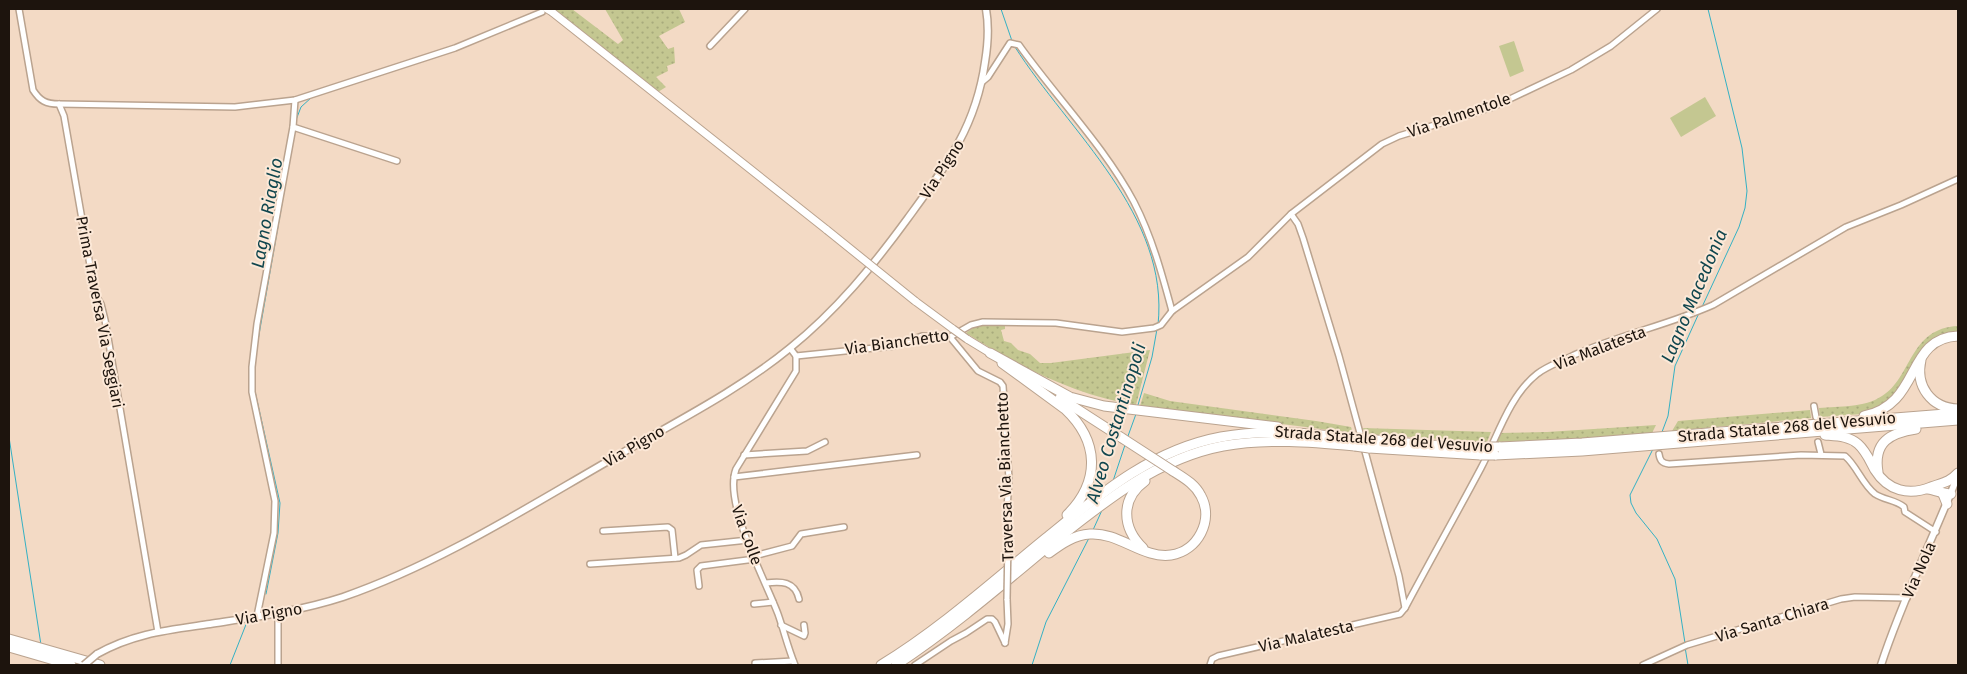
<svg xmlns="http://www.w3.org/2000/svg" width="1967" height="674" font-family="'Fira Sans',sans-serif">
  <defs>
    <pattern id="grass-dots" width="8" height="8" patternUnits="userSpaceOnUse" patternTransform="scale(1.25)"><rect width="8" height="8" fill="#c4c791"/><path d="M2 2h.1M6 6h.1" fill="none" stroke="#a8aa7c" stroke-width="1.8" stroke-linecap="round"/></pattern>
  </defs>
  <rect width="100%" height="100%" fill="#f3dac5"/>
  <g fill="url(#grass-dots)">
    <polygon points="561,9 572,9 618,44 623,40 605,9 679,9 685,22 659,36 668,49 674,47 675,63 667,66 668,71 656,77 666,87 658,92 556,10"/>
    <path d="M983 324 1005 325V329L1001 330 1004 341 1011 343 1018 350 1030 354 1040 363H1051L1150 350 1136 405C1077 396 1015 365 966 333L976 326Z"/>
    <path d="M1958 326V331L1942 334 1927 344 1893 400 1863 414 1820 417 1819 408C1839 406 1864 408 1882 396 1912 378 1909 328 1958 326Z"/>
    <polygon points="1144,393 1170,401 1316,421 1351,427 1353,433 1140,406"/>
    <polygon points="1810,410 1811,418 1672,431 1678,421"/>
    <polygon points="1656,425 1652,433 1571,439 1495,442 1499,433 1547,432"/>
    <polygon points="1363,428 1491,432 1487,442 1365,434"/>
  </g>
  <g fill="#c4c791">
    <polygon points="1514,41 1524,71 1510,77 1499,46"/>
    <polygon points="1705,97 1716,116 1681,137 1670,118"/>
  </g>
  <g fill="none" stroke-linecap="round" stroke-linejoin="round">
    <g stroke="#34b1c4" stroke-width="1">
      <polyline points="1001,9 1012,41"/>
      <polyline points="467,46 498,33"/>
      <path d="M1015 47C1069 132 1170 215 1158 325"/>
      <polyline points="296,120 301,107 312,97"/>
      <polyline points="1702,307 1739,227 1745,208 1747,191 1742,148 1708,9"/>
      <polyline points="257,346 290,158"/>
      <polyline points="255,365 254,387 280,503 278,533 266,594"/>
      <polyline points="1138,405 1152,357 1157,329"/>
      <polyline points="1662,432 1668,416 1675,366 1699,313"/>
      <polyline points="1128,436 1136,414"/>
      <polyline points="9,437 41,645"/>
      <polyline points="1653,449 1630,495 1631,503 1636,513 1657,539 1675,579 1685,643"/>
      <polyline points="1113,481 1125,445"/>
      <polyline points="1093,530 1103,508"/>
      <polyline points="1685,647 1688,665"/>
      <polyline points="230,665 247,622"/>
      <polyline points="1032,665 1046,622 1089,538"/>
    </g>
    <g stroke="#baa38f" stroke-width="8">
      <g id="minor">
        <path d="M19 9 33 90C40 101 46 104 59 104L235 107 295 100 455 48 542 12"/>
        <polyline points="710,46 745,9"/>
        <path d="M982 82 988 77 1010 43 1019 45C1056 97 1105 147 1134 202 1152 237 1162 274 1172 311"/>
        <polyline points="295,100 293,127 397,161"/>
        <polyline points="59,104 64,116 95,294 101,304 105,320 158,632"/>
        <polyline points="950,337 978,371 1000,382 1003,386 1009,479 1007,509 1008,539"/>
        <polyline points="790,348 796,356 894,346 922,336 950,337 971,325 983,322 1056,323 1122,332 1154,328 1161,325 1172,311 1248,257 1291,214 1382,144 1399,136 1493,107 1571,70 1611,46 1657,9"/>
        <polyline points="1814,406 1816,417"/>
        <polyline points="1818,442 1821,454"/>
        <path d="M1659 454C1660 461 1662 463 1669 464L1801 455 1845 456C1857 466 1862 484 1875 494 1884 500 1896 500 1904 507L1905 512 1936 532"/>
        <polyline points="744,455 807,451 825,442"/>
        <polyline points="734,477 917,455"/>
        <polyline points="603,531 668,527 672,530 675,558"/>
        <polyline points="754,556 792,546 801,534 844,527"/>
        <polyline points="590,564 679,558 686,555 701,545 748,540"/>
        <path d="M766 583C781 581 795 581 799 599"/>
        <polyline points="699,586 697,570 701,566 755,559"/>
        <polyline points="754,604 773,602"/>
        <path d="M1405 608C1430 561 1456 515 1481 468 1497 438 1509 396 1537 374 1547 366 1562 361 1574 355 1619 335 1668 325 1713 305L1846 227 1901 205 1958 179"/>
        <polyline points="278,613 278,665"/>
        <polyline points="257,616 274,533 275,501 252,392 252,367 257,324 293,127"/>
        <polyline points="781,625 804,636 805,633 804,625"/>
        <polyline points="1005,643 1008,624 1007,599"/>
        <polyline points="755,663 793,661"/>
        <path d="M795 665C788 648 784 631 778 614 765 579 723 503 736 469L796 371V356"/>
        <polyline points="915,665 951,641 966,633 987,619 992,619 995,622 1005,643"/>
        <polyline points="1210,665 1212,659 1218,656 1400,614 1405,608 1399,576 1339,356 1303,238 1298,224 1291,214"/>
        <polyline points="1643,665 1687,645 1841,599 1855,597 1907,598"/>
      </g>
    </g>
    <g stroke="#baa38f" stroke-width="9">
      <g id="tertiary">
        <path d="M97 654C134 633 169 630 210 624 255 617 300 611 343 597 438 564 523 510 610 460 671 424 735 393 790 348 836 311 873 266 908 218 946 166 976 127 985 62 988 44 989 26 986 9"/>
        <path d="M1881 665C1902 600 1933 539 1958 475"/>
      </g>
    </g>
    <g stroke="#baa38f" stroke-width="9">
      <g id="secondary">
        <polyline points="552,12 827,230"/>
        <polyline points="915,301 953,329"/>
        <polyline points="967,339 990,353"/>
      </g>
    </g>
    <g stroke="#baa38f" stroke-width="11">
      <g id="trunk">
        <polyline points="990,353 1070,397 1104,406 1278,427"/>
        <path d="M1921 360C1915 386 1931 408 1958 409"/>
        <path d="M1002 363 1065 409C1099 441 1101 481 1067 515"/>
        <polyline points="1060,398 1122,438"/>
        <path d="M1864 416C1922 404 1905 338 1958 336"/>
        <path d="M1825 435C1837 436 1849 436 1858 444 1866 451 1870 461 1875 470 1888 491 1909 496 1931 487 1942 483 1950 482 1958 473"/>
        <polyline points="1366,439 1429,445 1485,447"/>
        <polyline points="1499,447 1582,443 1958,413"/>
        <polyline points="1369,448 1481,455"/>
        <polyline points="1495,455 1582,451 1958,420"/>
        <path d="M1878 472C1873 442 1890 433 1916 429"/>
        <path d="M1928 489C1936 490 1943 494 1951 494"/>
        <polyline points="1943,494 1947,504"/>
        <path d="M1143 548C1122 528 1120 499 1145 481"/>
        <path d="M1049 553C1061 544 1074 535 1090 534 1119 532 1143 559 1171 555 1198 551 1214 520 1201 496 1195 484 1184 478 1173 471"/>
        <polyline points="9,639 100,665"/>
        <polyline points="9,647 71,665"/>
        <path d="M881 665C940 629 992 582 1046 538 1099 495 1151 450 1221 437 1265 429 1308 433 1353 438"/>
        <path d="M896 665C949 630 997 589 1045 549 1099 506 1154 459 1223 446 1267 438 1311 442 1355 446"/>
      </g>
    </g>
    <use href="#minor" stroke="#fff" stroke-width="5"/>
    <use href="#tertiary" stroke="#fff" stroke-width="6"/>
    <use href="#secondary" stroke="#fff" stroke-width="7"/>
    <use href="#trunk" stroke="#fff" stroke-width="9"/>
    <g stroke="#baa38f" stroke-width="8" stroke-linecap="butt">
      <polyline id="minor-bridge" points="1007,599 1008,539"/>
    </g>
    <g stroke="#baa38f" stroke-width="9" stroke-linecap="butt">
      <polyline id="tertiary-bridge" points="84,665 97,654"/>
    </g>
    <g stroke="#baa38f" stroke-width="9" stroke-linecap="butt">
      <g id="secondary-bridge">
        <polyline points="547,9 552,12"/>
        <polyline points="827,230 915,301"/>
        <polyline points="953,329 967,339"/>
      </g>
    </g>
    <g stroke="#baa38f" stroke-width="11" stroke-linecap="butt">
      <g id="trunk-bridge">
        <polyline points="1122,438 1173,471"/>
        <polyline points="1353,438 1366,439"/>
        <polyline points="1355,446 1369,448"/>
        <polyline points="1485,447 1499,447"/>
        <polyline points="1481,455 1495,455"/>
      </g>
    </g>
    <use href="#minor-bridge" stroke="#fff" stroke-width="5"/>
    <use href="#tertiary-bridge" stroke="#fff" stroke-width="6"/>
    <use href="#secondary-bridge" stroke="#fff" stroke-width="7"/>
    <use href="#trunk-bridge" stroke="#fff" stroke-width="9"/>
  </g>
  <g text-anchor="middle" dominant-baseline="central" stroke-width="4" stroke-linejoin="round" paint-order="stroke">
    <g font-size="16" fill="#1d140d" stroke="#fce8d7">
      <text transform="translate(1459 115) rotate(-19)">Via Palmentole</text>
      <text transform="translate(942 169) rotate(-57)">Via Pigno</text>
      <text transform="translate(100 312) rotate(79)">Prima Traversa Via Seggiari</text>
      <text transform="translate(897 342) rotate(-8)">Via Bianchetto</text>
      <text transform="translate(1600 348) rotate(-21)">Via Malatesta</text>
      <text transform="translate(1787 427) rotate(-5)">Strada Statale 268 del Vesuvio</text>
      <text transform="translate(1384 439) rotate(4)">Strada Statale 268 del Vesuvio</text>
      <text transform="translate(634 446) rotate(-30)">Via Pigno</text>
      <text transform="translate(1005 477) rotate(-92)">Traversa Via Bianchetto</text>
      <text transform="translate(747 535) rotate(70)">Via Colle</text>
      <text transform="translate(1919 570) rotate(-66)">Via Nola</text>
      <text transform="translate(269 614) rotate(-10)">Via Pigno</text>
      <text transform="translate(1772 620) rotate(-17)">Via Santa Chiara</text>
      <text transform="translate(1306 636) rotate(-13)">Via Malatesta</text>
    </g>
    <g font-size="18" font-style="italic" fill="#10464e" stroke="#fce8d7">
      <text transform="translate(267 213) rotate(-80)">Lagno Riaglio</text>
      <text transform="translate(1694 296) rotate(-67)">Lagno Macedonia</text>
      <text transform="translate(1116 423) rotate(-73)">Alveo Costantinopoli</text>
    </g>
  </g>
  <rect width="1967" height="674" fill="none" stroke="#1d140d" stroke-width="20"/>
</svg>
